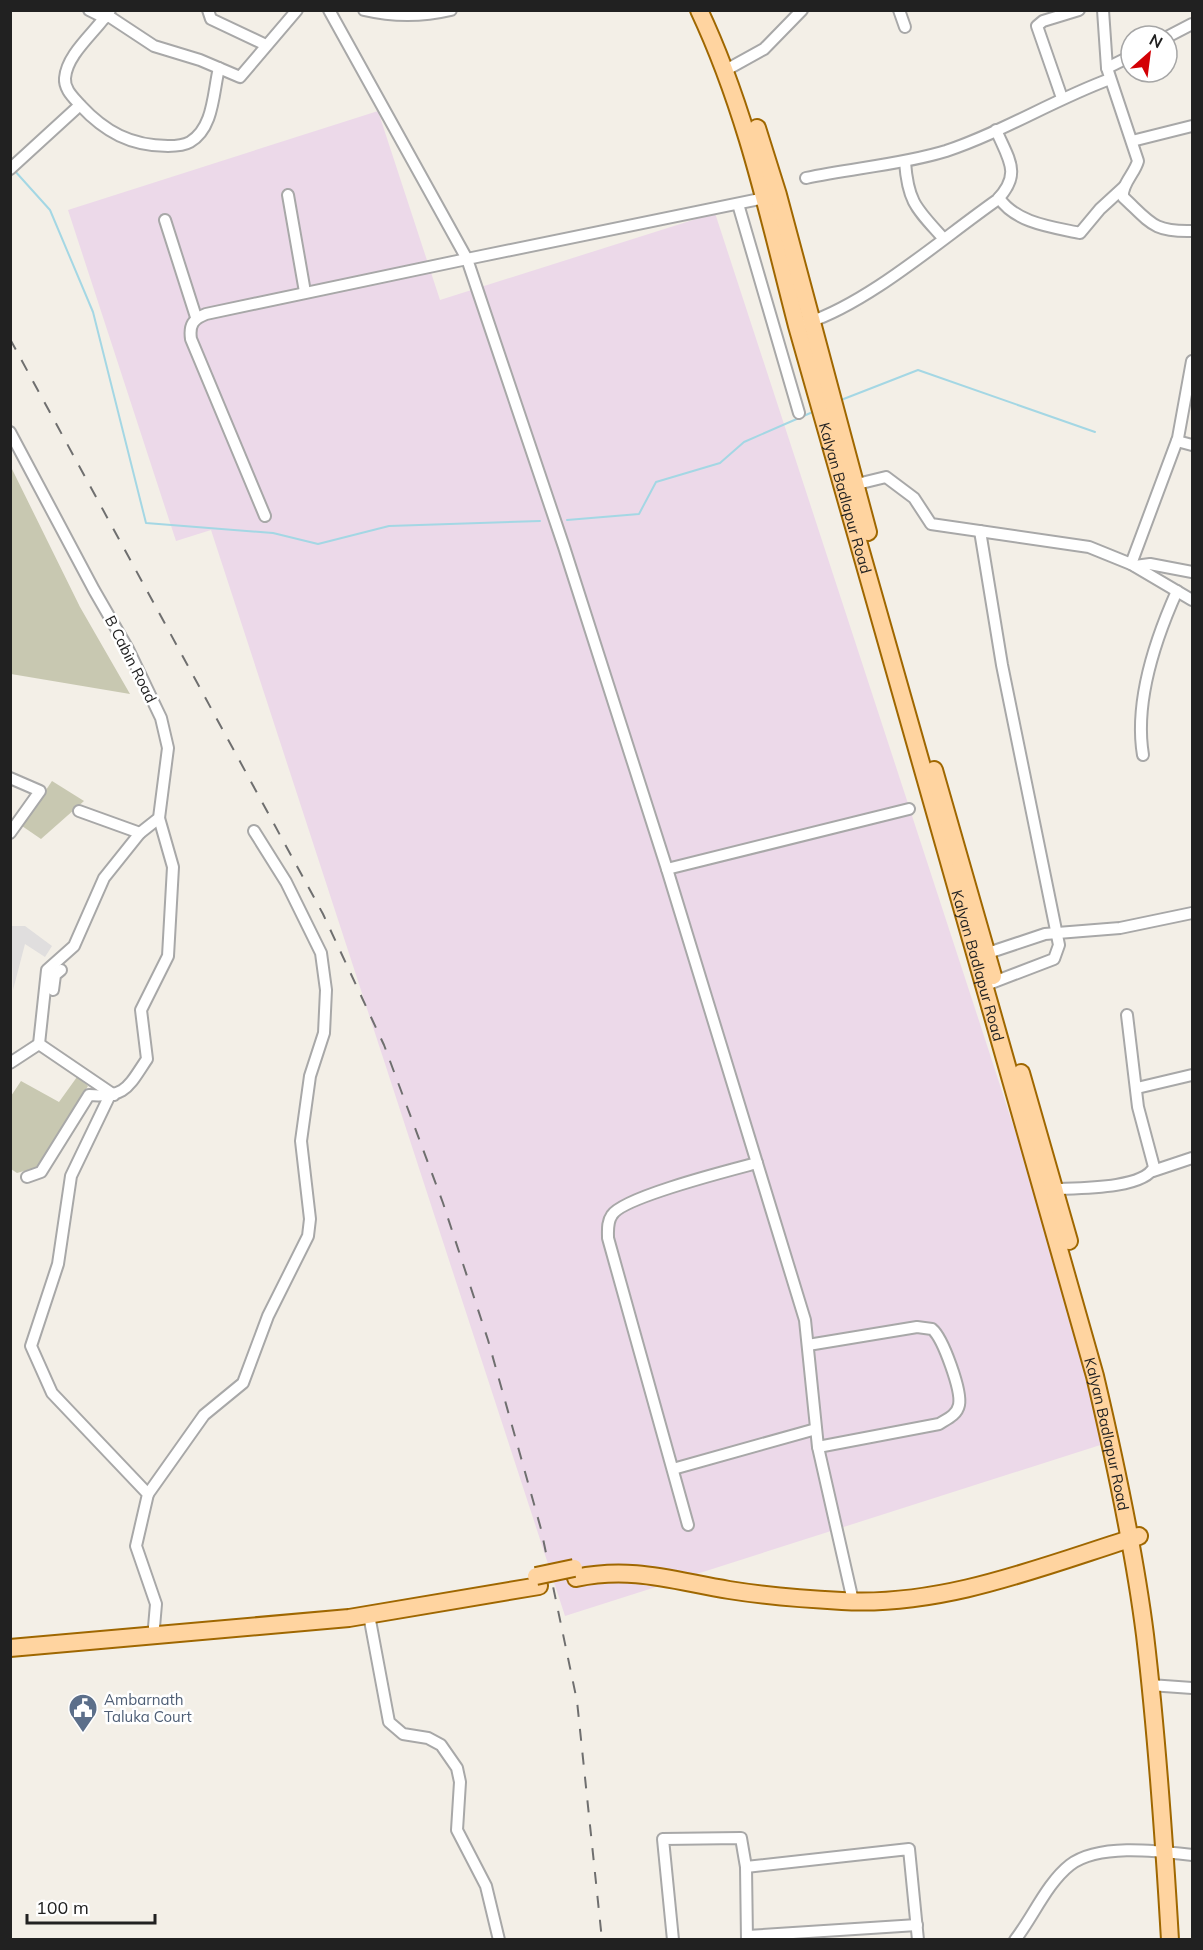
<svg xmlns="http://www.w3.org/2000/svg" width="1203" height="1950" font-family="Mulish,sans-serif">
  <rect width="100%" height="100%" fill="#f3efe7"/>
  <polygon fill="#e0dede" points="11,926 25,926 52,946 45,957 25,944 13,990"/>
  <polygon fill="#ecd9e9" points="378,111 440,300 715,213 1116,1440 565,1616 211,530 176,541 68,210"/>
  <g fill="#c8c8b1">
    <polygon points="11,467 80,607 130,694 11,674"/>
    <polygon points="52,781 84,801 41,839 22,826"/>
    <polygon points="77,1077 88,1086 38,1167 17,1173 11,1169 11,1096 21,1081 59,1102"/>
  </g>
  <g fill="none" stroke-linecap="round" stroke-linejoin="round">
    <g stroke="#a4d7e4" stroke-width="2">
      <polyline points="14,170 50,210 93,312 146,523 273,533 318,544 389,526 540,521"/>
      <polyline points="841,400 918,370 1095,432"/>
      <polyline points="567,520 639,514 656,482 720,463 744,442 815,411"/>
    </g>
    <g stroke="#a8a8a8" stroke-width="14">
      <g id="minor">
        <polyline points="89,10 105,18"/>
        <path d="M110 10C97 31 67 53 65 78 64 89 73 97 80 105 105 132 131 146 168 146 175 146 183 146 190 142 214 128 213 92 219 68"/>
        <polyline points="208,10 211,19 266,45"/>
        <path d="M364 10C394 17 421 17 451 10"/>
        <polyline points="899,10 905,27"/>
        <path d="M1103 10 1107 68 1138 161C1135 173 1121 185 1123 197 1151 223 1153 232 1192 231"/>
        <polyline points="107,15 154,46 200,60 240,77 297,10"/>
        <polyline points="1167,37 1192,24"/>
        <polyline points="1107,68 1131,56"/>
        <polyline points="726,70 764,49 802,10"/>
        <polyline points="1062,98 1037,26 1043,21 1079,10"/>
        <polyline points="1132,141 1192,126"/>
        <path d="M905 162C908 203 917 209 943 238"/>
        <polyline points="10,169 80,105"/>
        <path d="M806 178C852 168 900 165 946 151 1003 132 1053 100 1110 79"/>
        <polyline points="288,195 305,292"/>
        <polyline points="769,197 467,259 564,547 667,869 805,1320 818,1447 853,1601"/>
        <path d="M999 198C1016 223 1052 227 1080 233L1100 209 1124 187"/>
        <polyline points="738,204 799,413"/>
        <polyline points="165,220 196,317"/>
        <path d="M807 323C870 302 940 240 997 200 1022 174 1009 160 996 130"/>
        <polyline points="10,432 94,590 128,649 161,718 168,748 159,818 140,833 79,811"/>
        <polyline points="1177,441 1192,445"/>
        <polyline points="849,486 886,477 914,498 931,524 1089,547 1131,564 1178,438 1192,361"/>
        <path d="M265 516 191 339C189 325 193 319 206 314L467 259 329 10"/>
        <polyline points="980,531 1002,665 1059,945 1054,959 986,985"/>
        <polyline points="1131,564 1192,600"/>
        <polyline points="1135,566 1150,564 1192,572"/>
        <path d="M1143 755C1134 701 1155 640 1177 591"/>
        <polyline points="10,778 40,791 10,833"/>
        <polyline points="667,869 909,809"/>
        <polyline points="988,953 1045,934 1120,928 1192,913"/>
        <polyline points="53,990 55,975 61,970"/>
        <polyline points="39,1044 47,970 74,946 104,878 140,833"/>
        <polyline points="10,1063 39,1044 114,1095"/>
        <polyline points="1137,1088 1192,1075"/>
        <polyline points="109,1097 71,1176 58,1264 31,1346 52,1393 148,1494 136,1546 156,1604 154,1627"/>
        <polyline points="1153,1171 1192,1158"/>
        <path d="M27 1177 41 1172 89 1095C126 1098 128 1087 147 1059L141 1010 168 956 173 867 159 818"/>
        <path d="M1056 1189C1078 1188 1144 1189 1154 1167L1138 1107 1127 1015"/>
        <path d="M808 1345 917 1327 932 1329C943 1338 962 1391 959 1405 957 1415 947 1419 939 1424L818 1447"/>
        <polyline points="673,1469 816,1429"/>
        <polyline points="148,1494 204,1415 243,1383 268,1316 308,1236 310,1219 301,1141 310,1076 324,1033 326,990 321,953 286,882 254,831"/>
        <path d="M688 1525 608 1238C608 1230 607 1222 612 1215 623 1197 731 1170 757 1163"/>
        <polyline points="369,1615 389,1722 403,1734 428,1738 441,1745 457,1768 460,1782 457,1830 486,1886 499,1940"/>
        <polyline points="1150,1685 1192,1688"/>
        <polyline points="746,1867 909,1849 918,1940"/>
        <polyline points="747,1936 917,1925"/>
        <polyline points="673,1940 663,1839 741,1838 746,1867 747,1940"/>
        <path d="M1015 1940C1033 1917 1047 1883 1070 1865 1099 1843 1158 1851 1192 1855"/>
      </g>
    </g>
    <g stroke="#9f6700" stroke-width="20">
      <g id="primary">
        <path id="s1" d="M699 10C747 112 769 218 797 326L1095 1376C1115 1461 1134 1548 1145 1635 1157 1736 1164 1838 1170 1940"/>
        <polyline points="757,128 778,195 868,532"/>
        <polyline points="934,770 993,976"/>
        <polyline points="1021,1073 1069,1241"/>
        <path d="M576 1578C632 1566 674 1581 729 1590 766 1596 804 1599 842 1601 944 1607 1043 1566 1139 1536"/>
        <polyline points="10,1648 349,1618 539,1586"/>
      </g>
    </g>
    <use href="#minor" stroke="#fff" stroke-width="10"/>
    <use href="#primary" stroke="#ffd4a0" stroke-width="16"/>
    <polyline stroke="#6f6f6f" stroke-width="2" stroke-dasharray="12 12" stroke-linecap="butt" points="10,339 323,914 384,1045 443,1203 488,1340 541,1529 577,1701 602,1940"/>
    <g stroke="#9f6700" stroke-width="20" stroke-linecap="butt">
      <polyline id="primary-bridge" points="536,1576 574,1568"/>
    </g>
    <use href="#primary-bridge" stroke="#ffd4a0" stroke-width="16"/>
  </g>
  <defs>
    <g id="civic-pin" transform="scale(1.5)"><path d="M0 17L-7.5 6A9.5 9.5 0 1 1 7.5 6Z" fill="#5c6f8a" stroke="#fff"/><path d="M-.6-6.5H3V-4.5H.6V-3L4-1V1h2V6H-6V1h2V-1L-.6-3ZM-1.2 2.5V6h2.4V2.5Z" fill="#fff"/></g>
  </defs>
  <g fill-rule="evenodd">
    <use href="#civic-pin" x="83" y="1708"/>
  </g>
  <g text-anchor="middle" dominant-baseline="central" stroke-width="5" stroke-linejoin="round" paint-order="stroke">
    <g font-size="15" fill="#212121" stroke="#fff">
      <text stroke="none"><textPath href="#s1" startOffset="510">Kalyan Badlapur Road</textPath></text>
      <text transform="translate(131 659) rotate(63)">B Cabin Road</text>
      <text stroke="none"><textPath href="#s1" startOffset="996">Kalyan Badlapur Road</textPath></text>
      <text stroke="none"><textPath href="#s1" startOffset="1482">Kalyan Badlapur Road</textPath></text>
    </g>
    <g font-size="15" fill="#4e5e75" stroke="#fff" text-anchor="start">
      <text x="104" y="1699">Ambarnath<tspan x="104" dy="17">Taluka Court</tspan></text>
    </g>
  </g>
  <rect width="1203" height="1950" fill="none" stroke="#212121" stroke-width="24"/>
  <g transform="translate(1149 54) rotate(28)"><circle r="28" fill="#ffffff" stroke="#a6a6a6" stroke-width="1.5"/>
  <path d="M0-4.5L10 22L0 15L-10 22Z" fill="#d30005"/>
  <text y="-9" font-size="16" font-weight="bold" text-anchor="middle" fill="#212121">N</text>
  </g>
  <path d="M27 1914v9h128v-9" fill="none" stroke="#212121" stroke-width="3"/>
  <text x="36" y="1914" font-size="18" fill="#212121" stroke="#ffffff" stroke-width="4.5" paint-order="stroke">100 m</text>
</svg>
